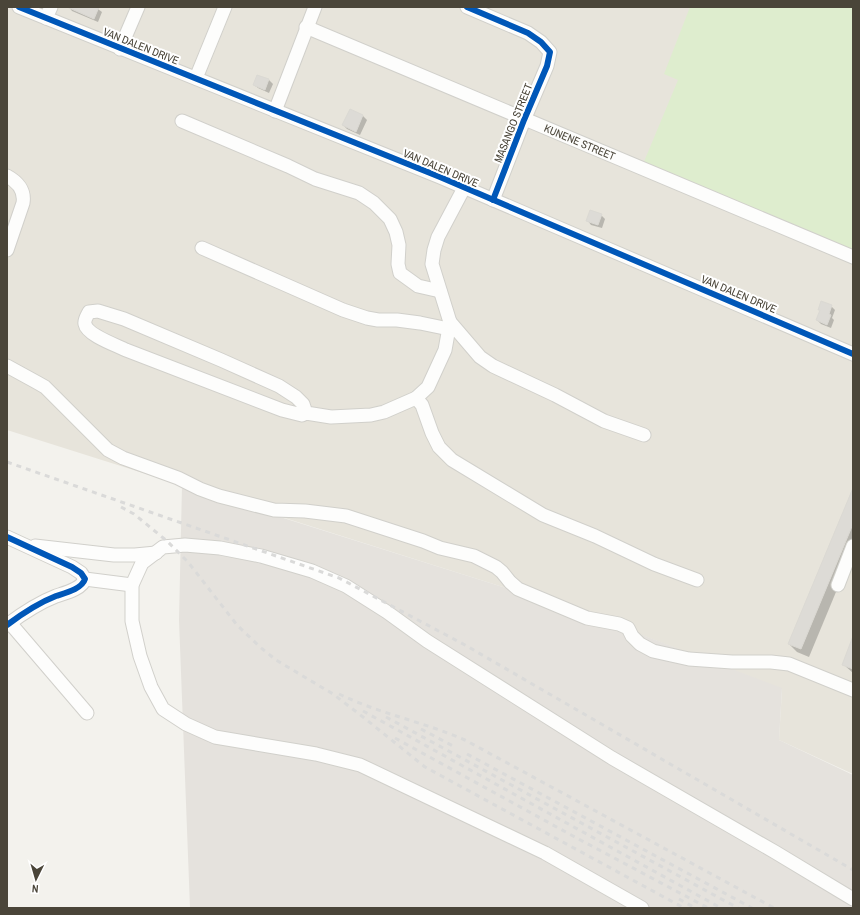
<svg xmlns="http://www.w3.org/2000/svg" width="860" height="915" font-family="'Archivo Narrow',sans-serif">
  <rect width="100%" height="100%" fill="#f3f2ed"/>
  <polygon fill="#e7e4db" points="7,7 853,7 853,774 779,740 782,689 582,612 7,430"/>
  <polygon fill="#e5e2dd" points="182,486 582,612 782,688 779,740 853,775 853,908 190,908 179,620"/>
  <polygon fill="#deedce" points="690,7 853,7 853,251 643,164 678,80 664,74"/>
  <g fill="#0003">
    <polygon points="69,7 95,7 102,12 98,22 72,11"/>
    <polygon points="258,76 269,80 273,84 269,93 258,88 254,85"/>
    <polygon points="363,116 367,120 360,135 347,129 343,125"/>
    <polygon points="601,215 605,219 602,228 591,225 588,221"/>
    <polygon points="831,306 835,310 832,318 834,320 831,328 821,324 817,320 821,311 819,309"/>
    <polygon points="853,491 853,551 809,657 797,652 789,644"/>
    <polygon points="853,639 853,673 843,664"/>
  </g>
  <g fill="#dddbd6" stroke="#dbd9d3">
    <polygon points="67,7 99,7 94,19"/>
    <polygon points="257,75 269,79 265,90 253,85"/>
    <polygon points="350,109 363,115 356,132 342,125"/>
    <polygon points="590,210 602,214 598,225 586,221"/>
    <polygon points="821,301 832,305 829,314 831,315 827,325 816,320 820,310 818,310"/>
    <polygon points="853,488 853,524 801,649 788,644"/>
    <polygon points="853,636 853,669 842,665"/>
  </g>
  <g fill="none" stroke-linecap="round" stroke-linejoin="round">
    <g stroke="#d1d0cb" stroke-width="15">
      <g id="minor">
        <polyline points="19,7 440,177 853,354"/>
        <polyline points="467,7 528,33 541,42 550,52 547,66 524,120 493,200"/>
        <polyline points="46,18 51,7"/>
        <path id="s1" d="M306 27 853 257"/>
        <polyline points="120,49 138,7"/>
        <polyline points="196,78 225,7"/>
        <polyline points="275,111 315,7"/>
        <polyline points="182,121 288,166 315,179 359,193 374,203 390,219 396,232 399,245 398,264 400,273 418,286 440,291"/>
        <path d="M7 176C18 182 25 191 23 203L7 250"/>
        <polyline points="202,248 268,277 343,310 367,318 378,320 397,320 420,323 449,329"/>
        <polyline points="450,322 480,357 493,366 555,395 604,421 644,435"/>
        <polyline points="7,366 38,383 45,387 108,450 123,458 178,478 200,489 219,496 274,510 305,511 346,516 423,541 440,548 474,556 496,567 502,572 510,582 518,589 587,618 619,624 628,628 632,636 640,644 653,651 689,659 732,662 771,662 789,664 853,690"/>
        <polyline points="416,398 422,405 432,433 439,447 452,460 543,515 595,536 654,564 697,580"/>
        <path d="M306 413 303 404 296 397 279 386 221 360 124 319 98 311 89 312C87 316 84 320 85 324 87 335 116 345 126 350L282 410 302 415 306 413 331 417 371 415 384 412 416 398 428 387 445 350 450 322 432 264 434 250 438 237 464 188"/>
        <polyline points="7,537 72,567 81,573 85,579 132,585"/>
        <polyline points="35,546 114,555 135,555 156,553"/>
        <polyline points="838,585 853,546"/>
        <polyline points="10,623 87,713"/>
        <path d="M7 625C23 613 38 603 56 596 65 593 82 589 85 579"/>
        <polyline points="642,908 545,853 360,765 316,754 215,737 186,724 163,709 151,687 140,656 132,621 132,585 142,563 163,547 185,545 220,548 261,556 312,571 346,586 387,612 427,641 612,758 775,852 853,899"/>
      </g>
    </g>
    <use href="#minor" stroke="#fdfdfc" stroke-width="13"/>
    <g stroke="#dadad9" stroke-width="3" stroke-dasharray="5 5" stroke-linecap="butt">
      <polyline points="7,462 339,578 465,645 853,870"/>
      <polyline points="121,507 134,514 167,541 188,562 237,625 260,647 276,660 333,694 363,717 425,767 684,908"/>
      <path d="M339 694C380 714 424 722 465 740L774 908"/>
      <polyline points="363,711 721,908"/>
      <polyline points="386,717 738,908"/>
      <polyline points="421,729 453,746"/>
      <polyline points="395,738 573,836 708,908"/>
      <polyline points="467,754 752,908"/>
      <polyline points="679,899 695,908"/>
    </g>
    <g stroke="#fff" stroke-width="8">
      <g id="cycleway">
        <polyline points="19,7 440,177 853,354"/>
        <polyline points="467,7 528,33 541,42 550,52 547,66 524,120 493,200"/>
        <path d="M7 537 72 567 81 573 85 579C82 589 65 593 56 596 38 603 23 613 7 625"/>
      </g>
    </g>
    <use href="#cycleway" stroke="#0057b8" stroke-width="6"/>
  </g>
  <g text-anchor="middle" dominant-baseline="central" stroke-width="4" stroke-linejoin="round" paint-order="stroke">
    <g font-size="11" fill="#4a4539" stroke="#fff">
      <text transform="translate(141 46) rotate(22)">VAN DALEN DRIVE</text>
      <text transform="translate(513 123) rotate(-68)">MASANGO STREET</text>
      <text stroke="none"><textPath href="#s1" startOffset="297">KUNENE STREET</textPath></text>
      <text transform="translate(441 168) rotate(23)">VAN DALEN DRIVE</text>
      <text transform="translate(739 294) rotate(23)">VAN DALEN DRIVE</text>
    </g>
  </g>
  <rect width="860" height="915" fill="none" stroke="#4a4539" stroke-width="16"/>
  <g transform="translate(36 879) rotate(185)" stroke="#ffffff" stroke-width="3" paint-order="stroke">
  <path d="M0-3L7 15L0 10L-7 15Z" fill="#4a4539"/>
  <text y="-6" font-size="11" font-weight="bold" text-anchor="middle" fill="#4a4539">N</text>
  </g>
</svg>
